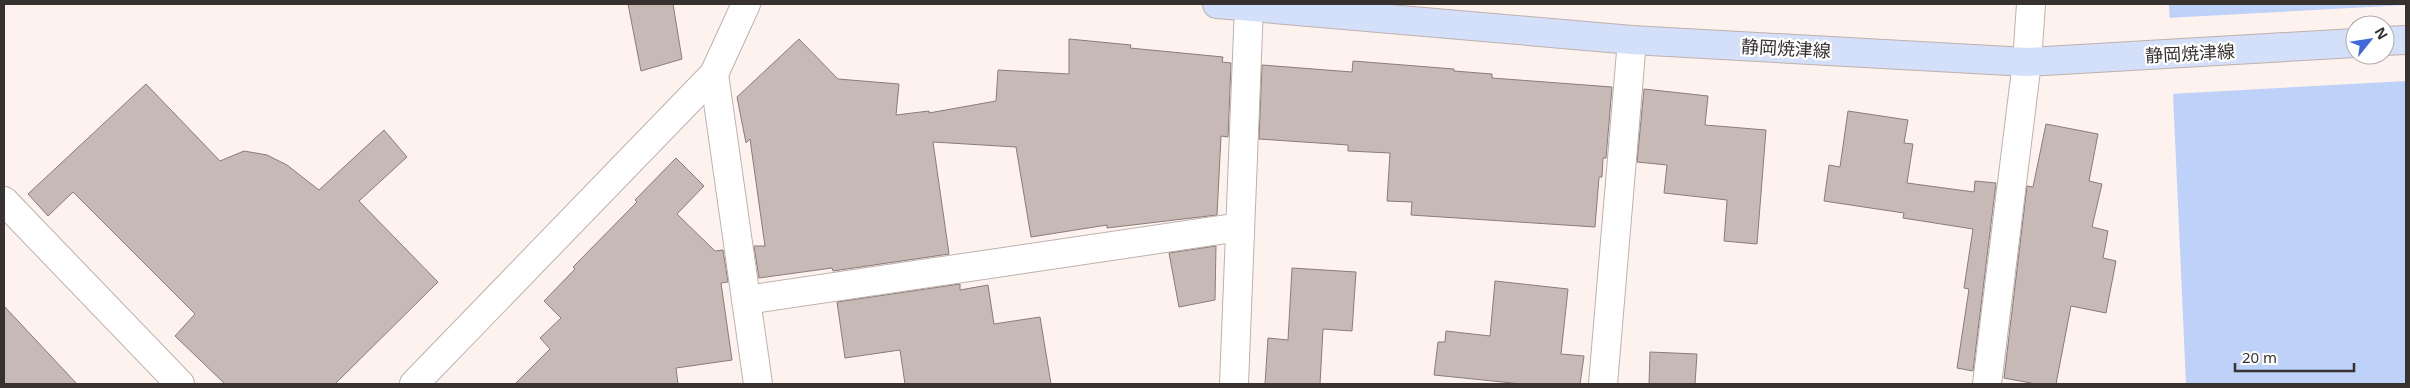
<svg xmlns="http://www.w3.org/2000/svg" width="2410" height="388" font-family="'Noto Sans','Noto Sans JP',sans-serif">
  <rect width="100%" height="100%" fill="#fef2ef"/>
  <path fill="#bed1f9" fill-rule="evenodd" d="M2169 4H2406V384H2186ZM2355 25H2385V55H2355Z"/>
  <path fill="#fef2ef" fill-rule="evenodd" d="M2406 5V81L2170 94 2167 18ZM2355 25H2385V55H2355Z"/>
  <g fill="#c7b9b6" stroke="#897c79">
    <polygon points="628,4 673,4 682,59 641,71"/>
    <polygon points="799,39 838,79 899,84 896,115 929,111 929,113 996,101 998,70 1069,74 1069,39 1131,45 1130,48 1223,57 1222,62 1231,63 1228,137 1221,136 1217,215 1107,228 1107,225 1031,237 1016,147 933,142 949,254 833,271 832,268 759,278 754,246 765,246 763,232 750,139 746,143 737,97"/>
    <polygon points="1353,61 1454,69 1454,71 1492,74 1492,78 1612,87 1606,158 1603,158 1602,177 1599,177 1595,227 1411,215 1412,202 1387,201 1390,153 1348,151 1348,145 1259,139 1262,65 1352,72"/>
    <polygon points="146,84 220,161 244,151 267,155 287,165 319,190 384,130 407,157 359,201 438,282 335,384 225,384 175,336 195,314 73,192 48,216 28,194"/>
    <polygon points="1644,89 1708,96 1705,125 1766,130 1757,244 1724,241 1727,200 1664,193 1667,165 1637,162"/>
    <polygon points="1848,111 1908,120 1904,143 1913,144 1907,183 1974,192 1975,181 1996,183 1973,371 1957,368 1969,289 1964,288 1973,229 1903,218 1904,213 1824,201 1829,165 1840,167"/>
    <polygon points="2046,124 2098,134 2089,181 2102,184 2092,227 2108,231 2103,258 2116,261 2106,313 2071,306 2056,384 2036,384 2004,378 2027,186 2033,187"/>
    <polygon points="676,158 704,186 677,214 715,251 723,250 728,282 721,283 732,360 676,368 678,384 515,384 550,349 540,338 561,318 544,301 575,269 573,267 637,202 635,200"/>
    <polygon points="1216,246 1215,300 1179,307 1169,253"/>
    <polygon points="1292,268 1356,272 1352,331 1323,329 1320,384 1265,384 1268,338 1288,340"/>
    <polygon points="1495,281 1568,289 1561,354 1584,356 1580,384 1522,384 1434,375 1438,342 1445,342 1446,331 1490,336"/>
    <polygon points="960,284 960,290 988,285 994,324 1040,317 1051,384 905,384 900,350 845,358 837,302"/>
    <polygon points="4,306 77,384 4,384"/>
    <polygon points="1650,352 1697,354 1695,384 1649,384"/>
  </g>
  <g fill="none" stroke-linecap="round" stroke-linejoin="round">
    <g stroke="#beb1ad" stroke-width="30">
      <g id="street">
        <polyline points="714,74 758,384"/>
        <polyline points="4,201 180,384"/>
        <polyline points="746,300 1240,227"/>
        <polyline points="414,384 714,74 746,4"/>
        <polyline points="1234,384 1249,6"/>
        <polyline points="1603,384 1632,40"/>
        <polyline points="1987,384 2027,62 2031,4"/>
      </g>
    </g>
    <g stroke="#beb1ad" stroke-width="30">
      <g id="secondary">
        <polyline points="1217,4 1632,40 2027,62 2355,43"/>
        <polyline points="2385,41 2406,40"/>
      </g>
    </g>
    <use href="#street" stroke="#fff" stroke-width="28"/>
    <use href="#secondary" stroke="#d4dff9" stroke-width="28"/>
  </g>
  <g text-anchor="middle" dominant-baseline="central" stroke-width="4.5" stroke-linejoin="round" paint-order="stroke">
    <g font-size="18" fill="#373230" stroke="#fff">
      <text transform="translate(1786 48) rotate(3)">静岡焼津線</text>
      <text transform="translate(2190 53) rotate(-3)">静岡焼津線</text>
    </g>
  </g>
  <rect width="2410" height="388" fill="none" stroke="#373230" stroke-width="10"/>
  <g transform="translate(2370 40) rotate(60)"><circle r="24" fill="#ffffff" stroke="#afadac"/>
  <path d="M0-4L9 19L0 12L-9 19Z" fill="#3f69da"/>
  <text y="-8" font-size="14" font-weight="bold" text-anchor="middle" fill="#373230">N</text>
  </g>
  <path d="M2235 363v8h119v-8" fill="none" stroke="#373230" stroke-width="2.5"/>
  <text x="2242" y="363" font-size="15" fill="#373230" stroke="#ffffff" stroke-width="4" paint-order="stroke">20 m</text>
</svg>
